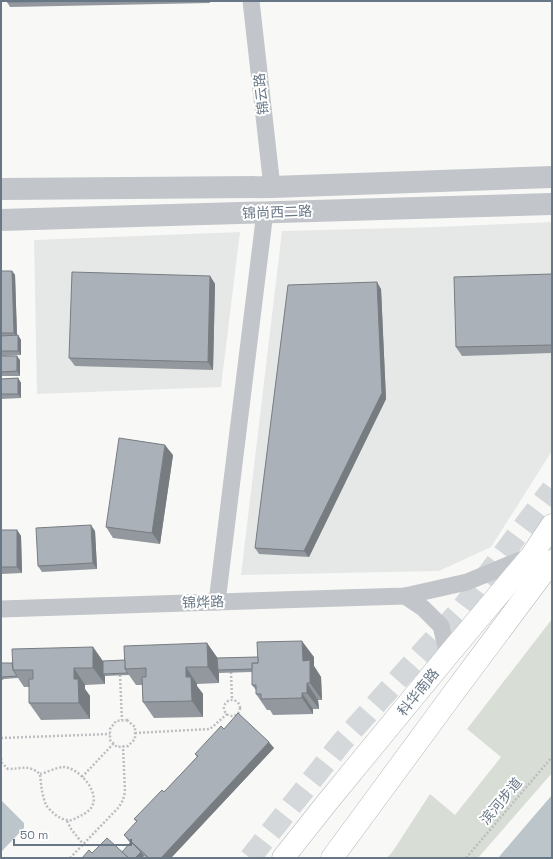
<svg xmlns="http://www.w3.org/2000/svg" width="553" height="859" font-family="'Space Grotesk','Noto Sans SC',sans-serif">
  <rect width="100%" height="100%" fill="#f8f9f6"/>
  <g fill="#e6e8e7">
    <polygon points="552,222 552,451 491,547 439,571 241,575 282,231 437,227"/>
    <polygon points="240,232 221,387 37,394 34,240"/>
  </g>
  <polygon fill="#d8ddd5" points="552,619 552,773 478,858 387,858 393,851 430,794 455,815 501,757 467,729"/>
  <g fill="#bbc5ca">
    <polygon points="552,795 552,858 498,858"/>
    <polygon points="1,800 24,823 24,828 1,852"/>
  </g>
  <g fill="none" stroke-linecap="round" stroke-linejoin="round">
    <polyline stroke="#d4d8da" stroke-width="22" stroke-dasharray="22 11" stroke-linecap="butt" points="250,858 342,742 463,607 552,489"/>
    <g stroke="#b4b9be" stroke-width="23">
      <g id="secondary">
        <polyline points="283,858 329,800 448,655 532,555 552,525"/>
        <polyline points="332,858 452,695 552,561"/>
      </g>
    </g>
    <g stroke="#bcbec1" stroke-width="2.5" stroke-dasharray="2 2" stroke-linecap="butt">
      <polyline points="231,672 232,700"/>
      <polyline points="120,675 122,720"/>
      <circle cx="232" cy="708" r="8"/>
      <polygon points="127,720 135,727 135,739 128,746 117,747 110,740 110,729 116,721"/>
      <polyline points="135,733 210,729 227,714"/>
      <polyline points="1,738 110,734"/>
      <path d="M1 758 2 763 8 769C22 769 28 764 40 774 41 785 42 795 46 805 50 811 60 820 68 820 72 821 76 818 80 816 85 814 91 810 93 804 98 790 78 767 63 767 58 767 45 773 40 774"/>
      <polyline points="82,777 114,743"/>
      <polyline points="67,821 71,829 83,844"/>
      <polyline points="70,858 119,807 123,800 125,792 123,746"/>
      <polyline points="466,858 552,757"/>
    </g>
    <g stroke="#c2c5c9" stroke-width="17">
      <polyline points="251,1 272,187"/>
      <polyline points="405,596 423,608 441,626 448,655"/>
      <polyline points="217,602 265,212"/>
      <polyline points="1,609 405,596 467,582 530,556"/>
    </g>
    <g stroke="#c2c5c9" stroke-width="22">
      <polyline points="1,189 272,187 552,177"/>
      <polyline points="1,220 552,204"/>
    </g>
    <use href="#secondary" stroke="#fff" stroke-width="22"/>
  </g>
  <g fill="#92989e">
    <polygon points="7,1 210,1 210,3 10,7 7,2"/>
    <polygon points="1,271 12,271 15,275 17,335 18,335 21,340 21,355 1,356"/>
    <polygon points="552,274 552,353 462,356 456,347"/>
    <polygon points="210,276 215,284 213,370 75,366 69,358"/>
    <polygon points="381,289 386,399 309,557 259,554 255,548"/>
    <polygon points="1,356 20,360 20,376 1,376"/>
    <polygon points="18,378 21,383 21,398 1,399 1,379"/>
    <polygon points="173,455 160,544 113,538 106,527"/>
    <polygon points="1,530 17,530 21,536 22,573 1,574"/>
    <polygon points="95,531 97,569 42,572 38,566"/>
    <polygon points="207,643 217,658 314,657 314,666 321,677 322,700 318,700 319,709 313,709 313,714 273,715 270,710 267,710 256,694 256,690 252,685 252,672 219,673 219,683 197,684 197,686 203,694 203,717 154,718 143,702 142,685 136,685 129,675 105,676 105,684 85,685 85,689 90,696 90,719 41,720 29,703 29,687 24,687 18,678 4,679 1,681 1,663 12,663 93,647 103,661 125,660"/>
    <polygon points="224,729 274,748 171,858 146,858 144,856 142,858 82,858 92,853 122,852 130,843 124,835 137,822 134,819 164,792 197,757 195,754"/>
  </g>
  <g fill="#777c81">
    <polygon points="12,271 15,275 17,337 14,333"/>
    <polygon points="210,276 215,284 213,370 208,362"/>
    <polygon points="377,282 381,289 386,399 309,557 304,551"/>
    <polygon points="18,335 21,340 21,355 18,351"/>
    <polygon points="17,356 20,360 20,376 17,371"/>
    <polygon points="18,378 21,383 21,398 18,394"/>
    <polygon points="165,445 173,455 160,544 152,533"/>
    <polygon points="91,525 95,531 97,569 93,563"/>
    <polygon points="17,530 21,536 22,573 17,567"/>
    <polygon points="302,641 314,657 314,666 321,677 322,700 310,683 303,661"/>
    <polygon points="207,643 219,660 218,670 219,673 219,683 208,667"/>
    <polygon points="93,647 104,663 103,674 105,676 105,684 93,668"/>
    <polygon points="186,667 197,684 197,686 203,694 203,717 192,701 186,677"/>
    <polygon points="74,668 85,685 85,689 90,696 90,719 79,703 74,679"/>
    <polygon points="307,683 318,700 319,709 307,693"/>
    <polygon points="302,693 313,709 313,714 302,698"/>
    <polygon points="269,742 274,748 171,858 161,858"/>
    <polygon points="141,852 144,856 142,858 135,858"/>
  </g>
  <g fill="#aab1b8" stroke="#777c81">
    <polygon points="7,1 96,1 7,2"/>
    <polygon points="1,271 12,271 14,333 1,333"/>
    <polygon points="72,272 210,276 208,362 69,358"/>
    <polygon points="552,274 552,345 456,347 454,277"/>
    <polygon points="377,282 382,393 304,551 255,548 288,285"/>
    <polygon points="18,335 18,351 1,351 1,336"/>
    <polygon points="1,356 17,356 17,371 1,372"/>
    <polygon points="18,378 18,394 1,394 1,379"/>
    <polygon points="119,438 165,445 152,533 106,527"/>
    <polygon points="91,525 93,563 38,566 36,528"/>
    <rect x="1" y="530" width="16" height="37"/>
    <polygon points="302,641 303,661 310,660 310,683 307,683 307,693 302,693 302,698 261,699 261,694 256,694 256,685 252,685 252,663 258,663 257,642"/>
    <polygon points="207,643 208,667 186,667 186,677 191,677 192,701 143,702 142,677 146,677 146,668 125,669 124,646"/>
    <polygon points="93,647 93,668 74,668 74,679 78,679 79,703 29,703 29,679 33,679 33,670 13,670 12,649"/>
    <polygon points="258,657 258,663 252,663 252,669 218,670 217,658"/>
    <polygon points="125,660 125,669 128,673 103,674 103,661"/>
    <polygon points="1,663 12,663 13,670 17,676 2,677 1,678"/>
    <polygon points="238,713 269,742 161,858 149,858 124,835 137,821 134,819 162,790 164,792 198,756 195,754 221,726 224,729"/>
    <polygon points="107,838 129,858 82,858 89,850 92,853"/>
    <polygon points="131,842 141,852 135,858 129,858 122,852"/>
  </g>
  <g text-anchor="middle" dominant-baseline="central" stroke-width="4" stroke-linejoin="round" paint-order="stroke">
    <g font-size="14" fill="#687786" stroke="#fff">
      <text transform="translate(261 94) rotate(-96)">锦云路</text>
      <text transform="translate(277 212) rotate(-2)">锦尚西二路</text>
      <text transform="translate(203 602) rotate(-2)">锦烨路</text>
      <text transform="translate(418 692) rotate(-51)">科华南路</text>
      <text transform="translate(501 801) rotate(-50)">滨河步道</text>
    </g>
  </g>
  <rect width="553" height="859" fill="none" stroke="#687786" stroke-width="4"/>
  <path d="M14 839v6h117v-6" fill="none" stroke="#687786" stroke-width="2"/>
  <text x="20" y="839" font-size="12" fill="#687786" stroke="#ffffff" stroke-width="3" paint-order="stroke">50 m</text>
</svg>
